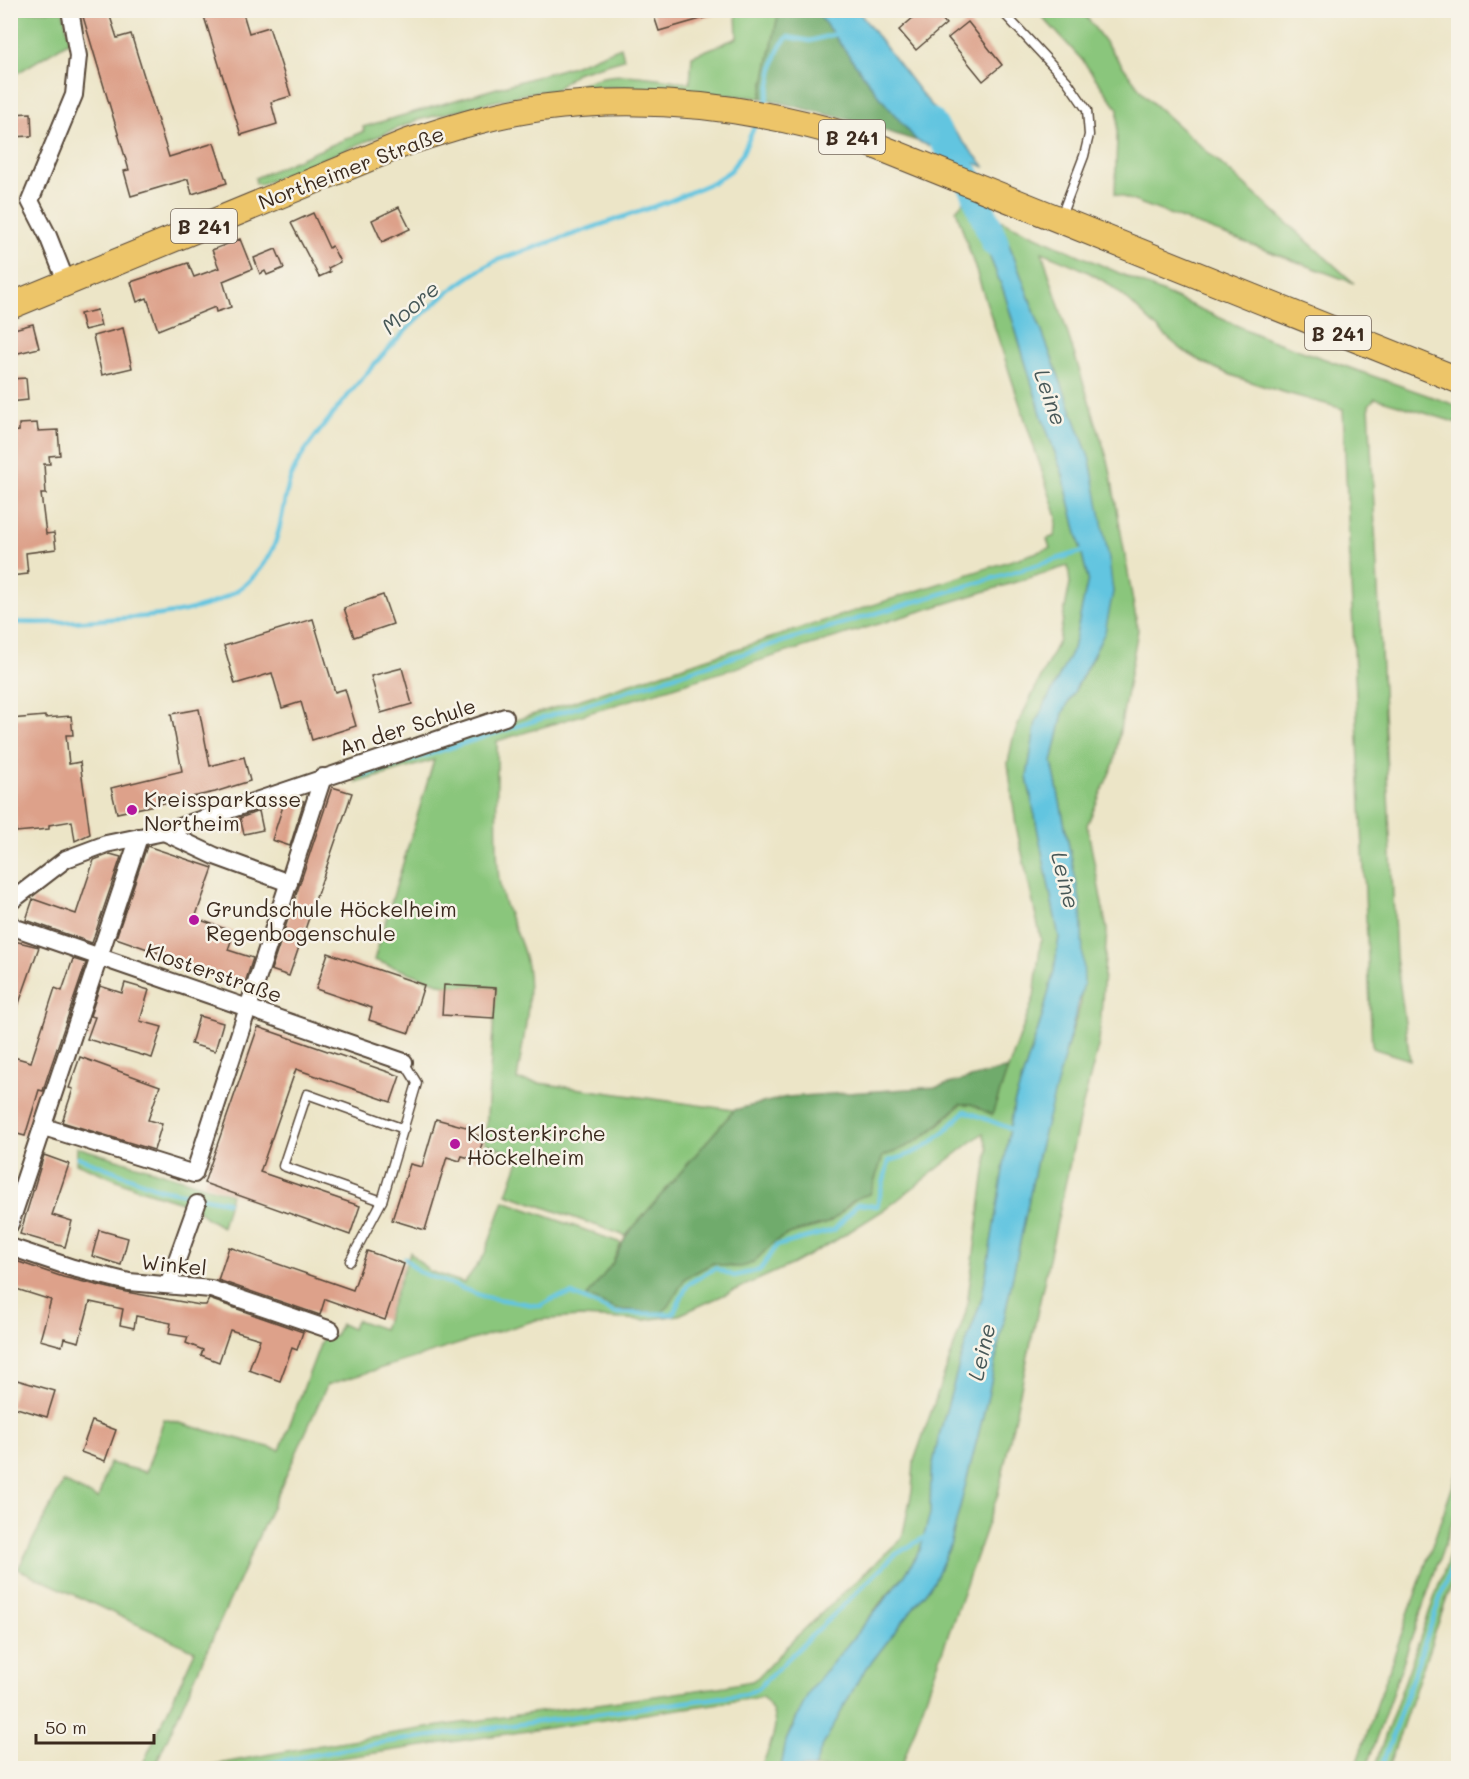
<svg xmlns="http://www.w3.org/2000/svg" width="1469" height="1779" font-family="Mali,sans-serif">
  <rect width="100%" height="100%" fill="#f7f3e8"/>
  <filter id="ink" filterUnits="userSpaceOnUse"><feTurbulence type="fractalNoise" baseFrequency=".0167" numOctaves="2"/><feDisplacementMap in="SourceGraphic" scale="12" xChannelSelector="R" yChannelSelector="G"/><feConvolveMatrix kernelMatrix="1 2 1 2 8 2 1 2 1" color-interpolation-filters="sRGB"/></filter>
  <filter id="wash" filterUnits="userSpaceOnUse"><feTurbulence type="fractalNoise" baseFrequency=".008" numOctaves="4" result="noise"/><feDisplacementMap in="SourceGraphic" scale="24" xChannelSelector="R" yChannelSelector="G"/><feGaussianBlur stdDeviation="1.35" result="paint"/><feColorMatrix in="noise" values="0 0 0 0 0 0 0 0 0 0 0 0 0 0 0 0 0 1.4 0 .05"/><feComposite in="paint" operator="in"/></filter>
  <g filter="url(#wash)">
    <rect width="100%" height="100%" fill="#ece5c7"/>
    <g fill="#8ac67c" stroke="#62784d" stroke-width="1.5">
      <polygon points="11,11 63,11 70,41 11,77"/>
      <path d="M736 11H779L761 98 630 87 575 88C609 66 652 78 690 83L692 56 737 38Z"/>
      <polygon points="1037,11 1082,11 1145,96 1354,283 1115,194 1118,109 1083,61"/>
      <polygon points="621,47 624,59 576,73 555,90 529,93 418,120 260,185 256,183 255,178 364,131 363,127 573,66"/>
      <path d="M964 201 983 240 1004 292 1042 417 1063 475 1088 579 1073 649 1036 722 1027 777 1059 937 1054 971 1042 1017 1014 1104 982 1298 960 1361 939 1436 931 1473 930 1514 920 1550 905 1575 880 1603 796 1717 786 1741 781 1768H761C771 1742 786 1719 762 1697L271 1768H200C374 1731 550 1712 725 1686L752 1681 758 1677 795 1638 902 1538 912 1491 914 1461 966 1312 988 1149 983 1133 887 1208 833 1242 793 1264 679 1315 645 1320 579 1317 536 1320 327 1385 154 1768H141L195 1651 18 1569 63 1482 98 1499 109 1463 146 1472 164 1419 280 1450 324 1334 334 1337 341 1324 352 1329 357 1320 383 1329 410 1252 429 1271 464 1283 484 1256 504 1201 621 1243 612 1264 588 1297 669 1306 685 1278 714 1263C762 1278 753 1249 789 1234 802 1229 817 1228 829 1222 847 1212 846 1199 870 1194L883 1156C919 1145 935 1129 961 1104H971L992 1114 1034 997 1041 939 1016 826 1008 763 1013 738 1020 720 1059 640 1070 583 1068 566 497 741C498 786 494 834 499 879 503 913 522 934 527 966 533 1002 522 1044 517 1080L734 1110 626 1236 507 1194 520 1157 485 1143 496 988 444 985 374 960 434 760 356 783 361 770 1050 548 1047 539 1055 536 1057 517 956 210Z"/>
      <path d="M1000 220 1265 338 1458 406V423L1375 398 1369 405 1396 957 1410 1060 1372 1048 1343 409C1290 393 1231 382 1184 351 1159 333 1140 309 1116 290 1094 272 1068 263 1042 252L1109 464 1138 630 1114 763 1087 825 1107 930 1099 1043 1080 1116 998 1494 901 1768H814L822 1747 860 1677 934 1581 950 1546 988 1396 1038 1155 1058 1076 1081 1003V906L1052 762 1063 713 1094 655 1113 592 1090 460Z"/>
      <polygon points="77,1147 231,1194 222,1227 205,1217 194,1206 136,1188 76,1163"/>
      <polygon points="1458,1471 1458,1506 1366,1768 1355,1768"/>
      <polygon points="1458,1531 1458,1566 1388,1768 1374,1768"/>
    </g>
    <g fill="#6fab6c" stroke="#556a45" stroke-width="1.5">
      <polygon points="779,11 816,11 879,96 917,141 858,122 761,98"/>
      <path d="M1008 1068 992 1115 971 1104H960C934 1129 919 1144 883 1156L870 1194C846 1199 847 1212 829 1222 817 1228 801 1229 789 1234 752 1250 764 1277 713 1263L685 1278 669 1306 661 1313 615 1309 587 1296 612 1264 626 1236 734 1110 787 1097 937 1087Z"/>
    </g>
    <g fill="#62c5e0" stroke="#4e787f" stroke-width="1.5">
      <polygon points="816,11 858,11 921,93 985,167 917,141 879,96"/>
      <polygon points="964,201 995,212 1000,220 1090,460 1109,559 1113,592 1105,632 1063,713 1052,762 1081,906 1084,983 1038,1155 988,1396 950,1546 934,1581 860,1677 822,1747 814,1768 781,1768 786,1741 810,1690 905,1575 920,1550 930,1514 931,1473 939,1436 960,1361 982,1298 1014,1104 1042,1017 1054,971 1059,937 1027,777 1036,722 1073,649 1088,579 1063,475 1042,417 1004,292 983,240"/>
    </g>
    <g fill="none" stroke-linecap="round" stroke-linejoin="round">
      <g stroke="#62c5e0" stroke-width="4.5">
        <path d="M764 107C774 85 769 53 788 37L810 41 839 33"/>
        <path d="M10 622C44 624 77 622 110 619 170 615 242 613 272 550 284 526 282 496 293 472 304 448 324 426 340 405 385 350 432 296 495 261L667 202 716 181 731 170 743 152 756 123"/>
        <polyline points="365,775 771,645 1087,550"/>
        <polyline points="78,1157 160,1189 227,1202"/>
        <path d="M405 1258 419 1272 485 1297 540 1306 554 1298 572 1294 615 1313 673 1314 688 1284 715 1268 734 1276 760 1270 776 1246 834 1230 858 1204 877 1206 889 1161C927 1151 938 1139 965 1111L1014 1130"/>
        <polyline points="242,1768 379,1743 746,1694 757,1689 895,1555 928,1535"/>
        <polyline points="1381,1768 1458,1547"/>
      </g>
      <polyline stroke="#62c5e0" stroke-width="28" points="931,122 970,181 995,243"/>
    </g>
    <g id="blocks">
      <g fill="#dda18a">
        <polygon points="81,10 108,10 117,38 131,34 169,157 214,143 227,183 192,194 188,179 131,196 124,171 129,170"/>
        <polygon points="202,10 242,10 249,33 269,27 291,96 271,102 277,124 241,135"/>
        <polygon points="652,10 717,10 718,14 659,31"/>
        <polygon points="922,10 935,10 946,24 916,50 899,30"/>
        <polygon points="968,22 1002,65 983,81 948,38"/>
        <polygon points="31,113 32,136 10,137 10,114"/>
        <polygon points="399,207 410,229 382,242 372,220"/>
        <polygon points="313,213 329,248 332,246 340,262 328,268 330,272 319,277 291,223"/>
        <polygon points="240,239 252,269 223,281 231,307 216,312 215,307 158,330 147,298 137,302 131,282 188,263 194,277 219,268 212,250"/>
        <polygon points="276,249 284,268 267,275 265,271 260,274 254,258"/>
        <polygon points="97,310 101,326 84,330 80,314"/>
        <polygon points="33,324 39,348 10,355 10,330"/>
        <polygon points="123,328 132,368 102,375 93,336"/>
        <polygon points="26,378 28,400 10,402 10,379"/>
        <polygon points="37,423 38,431 58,430 60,455 49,456 50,464 44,464 46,494 41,494 46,534 54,533 56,549 26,553 28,574 10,576 10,432 19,431 19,424"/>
        <polygon points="383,595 393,624 354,637 344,608"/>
        <polygon points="313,619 335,692 345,689 356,726 312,740 301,702 282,708 272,673 235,684 224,646"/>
        <polygon points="402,668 412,704 381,713 371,676"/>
        <polygon points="199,709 210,766 244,757 250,781 215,792 117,813 111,788 182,771 171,714"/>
        <polygon points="45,716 45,718 71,716 73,735 66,735 69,764 80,762 90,834 75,841 72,821 49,825 49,829 16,832 10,719"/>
        <polygon points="332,787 352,793 289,976 271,970"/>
        <polygon points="296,799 304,801 290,846 272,840 284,803"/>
        <polygon points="259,811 263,830 244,834 240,818"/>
        <polygon points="147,846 213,868 195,918 234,932 228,950 253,958 245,983 116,938"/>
        <polygon points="110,854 121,857 92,943 26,920 33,899 76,914 94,860"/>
        <polygon points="10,940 39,947 12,1023 10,1023"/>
        <polygon points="328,953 424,985 409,1033 369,1020 372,1008 316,989"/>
        <polygon points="73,959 86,963 46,1081 43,1091 39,1090 25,1136 10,1132 10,1056 31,1062 55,988 62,991"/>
        <polygon points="125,983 149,990 140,1021 162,1027 152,1058 87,1039 95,1017 90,1016 100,986 122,993"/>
        <polygon points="444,985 496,988 494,1018 442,1015"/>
        <polygon points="199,1016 223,1023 215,1051 191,1044"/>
        <polygon points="258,1027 400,1076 391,1102 296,1069 260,1172 360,1206 350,1235 204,1183"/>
        <polygon points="80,1057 160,1086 148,1120 162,1124 154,1150 62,1122 73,1089 69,1088"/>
        <polygon points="436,1119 470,1128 469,1133 484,1137 477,1160 462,1156 460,1161 447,1157 425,1230 392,1220 410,1164 422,1167"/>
        <polygon points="44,1155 69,1164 52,1215 72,1221 65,1247 20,1234"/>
        <polygon points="99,1230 128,1238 121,1265 92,1256"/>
        <polygon points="229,1247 353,1290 367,1251 404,1264 385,1320 325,1299 320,1315 218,1280"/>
        <polygon points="10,1259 63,1277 126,1292 200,1305 206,1305 209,1299 303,1332 297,1350 292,1348 280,1381 249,1370 260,1339 230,1330 219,1362 201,1355 203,1350 186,1343 188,1337 169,1334 171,1323 136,1316 134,1328 120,1325 123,1309 90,1302 79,1342 64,1338 62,1346 40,1340 51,1300 10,1287"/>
        <polygon points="17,1380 55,1391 47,1417 10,1406"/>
        <polygon points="92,1421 116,1430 105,1461 81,1452"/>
      </g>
    </g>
  </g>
  <g filter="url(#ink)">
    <use href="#blocks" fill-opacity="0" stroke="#564637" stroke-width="1.5"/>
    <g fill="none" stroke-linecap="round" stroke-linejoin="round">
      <g stroke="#564637" stroke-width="11">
        <g id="lane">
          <polyline points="1001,10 1067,81 1087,110 1089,135 1084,156 1061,216"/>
          <polyline points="382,1201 283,1166 307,1094 404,1129"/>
          <polyline points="350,1261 382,1201 417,1083 404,1062"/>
        </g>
      </g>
      <g stroke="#564637" stroke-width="20">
        <g id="street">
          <polyline points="67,284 48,236 30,201 74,95 78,56 70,10"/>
          <polyline points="164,832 215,856 289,883"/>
          <polyline points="10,902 66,859 106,844 164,832 505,717"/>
          <polyline points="10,923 16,928 404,1062"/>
          <polyline points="44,1127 194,1174 323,777"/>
          <polyline points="10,1224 139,837"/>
          <polyline points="10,1247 73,1268 129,1282 211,1289 331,1330"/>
          <polyline points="168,1285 197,1204"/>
        </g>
      </g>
      <g stroke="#564637" stroke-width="28">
        <path id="primary" d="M10 306 408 142C451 128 495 114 540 108 647 94 756 107 859 139L1458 380"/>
      </g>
      <use href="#lane" stroke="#fff" stroke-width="8"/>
      <use href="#street" stroke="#fff" stroke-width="16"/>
      <use href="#primary" stroke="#edc569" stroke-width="26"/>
    </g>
  </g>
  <g fill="#b5179e" stroke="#f7f3e8" stroke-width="2">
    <circle cx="132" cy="810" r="6"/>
    <circle cx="194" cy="920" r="6"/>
    <circle cx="455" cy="1144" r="6"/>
  </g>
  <g text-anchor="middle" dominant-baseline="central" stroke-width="5" stroke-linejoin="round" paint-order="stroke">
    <g fill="#f7f3e8" stroke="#73665b" stroke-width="1.5">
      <rect x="819" y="120" width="66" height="34" rx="4.5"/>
      <rect x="171" y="209" width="66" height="34" rx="4.5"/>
      <rect x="1305" y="316" width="66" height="34" rx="4.5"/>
    </g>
    <g font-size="20" font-weight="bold" fill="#3b2a1e">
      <text x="852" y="137">B 241</text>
      <text x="204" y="226">B 241</text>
      <text x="1338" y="333">B 241</text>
    </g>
    <g font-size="21" fill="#3b2a1e" stroke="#f7f3e8">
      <text transform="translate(351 167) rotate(-21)">Northeimer Straße</text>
      <text transform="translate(407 726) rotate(-18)">An der Schule</text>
      <text transform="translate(214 972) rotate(19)">Klosterstraße</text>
      <text transform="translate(174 1264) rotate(6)">Winkel</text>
    </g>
    <g font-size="21" fill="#3b2a1e" stroke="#f7f3e8" text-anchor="start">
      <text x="144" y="798">Kreissparkasse<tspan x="144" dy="24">Northeim</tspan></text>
      <text x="206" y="908">Grundschule Höckelheim<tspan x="206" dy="24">Regenbogenschule</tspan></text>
      <text x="467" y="1132">Klosterkirche<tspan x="467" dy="24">Höckelheim</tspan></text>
    </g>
    <g font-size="22" font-style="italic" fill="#475858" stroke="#f7f3e8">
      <text transform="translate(410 307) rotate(-41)">Moore</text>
      <text transform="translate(1051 397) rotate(71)">Leine</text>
      <text transform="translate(1066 880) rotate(76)">Leine</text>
      <text transform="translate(981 1352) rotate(-77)">Leine</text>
    </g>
  </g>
  <rect width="1469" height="1779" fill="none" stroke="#f7f3e8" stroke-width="36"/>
  <path d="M36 1734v9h118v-9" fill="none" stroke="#3b2a1e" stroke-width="3"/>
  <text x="45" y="1734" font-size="18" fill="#3b2a1e" stroke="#f7f3e8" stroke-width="4.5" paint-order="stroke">50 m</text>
</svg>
